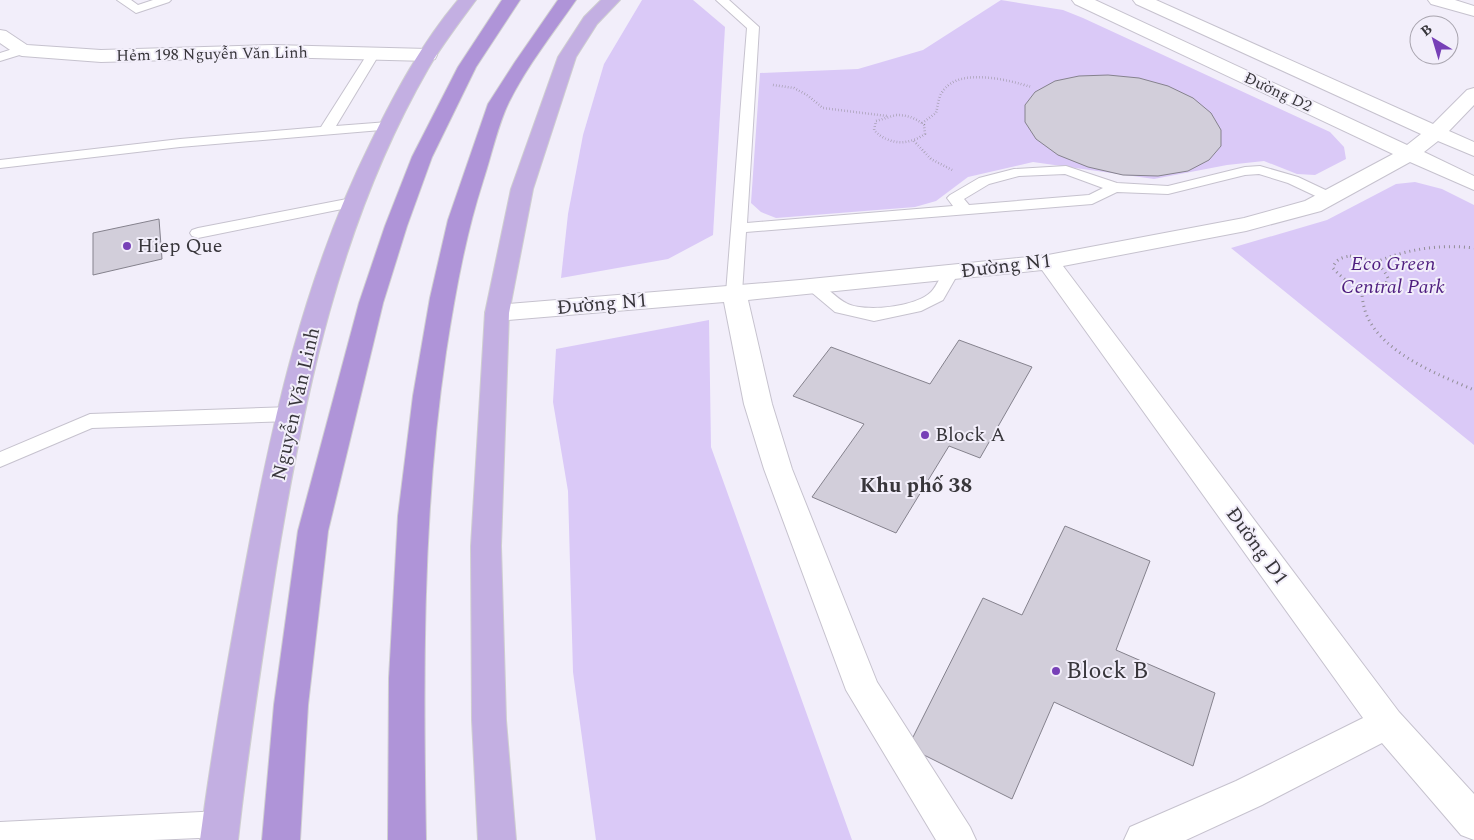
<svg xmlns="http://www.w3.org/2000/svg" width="1474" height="840" font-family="Spectral,serif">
  <rect width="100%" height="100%" fill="#f2eefa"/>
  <g fill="#dac9f7">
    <polygon points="642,0 693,0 725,27 713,235 668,259 561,278 568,214 583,135 604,64"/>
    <polygon points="1001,0 1063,10 1083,18 1330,132 1344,147 1346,159 1315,175 1297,174 1264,161 1227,165 1154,179 1033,162 968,177 936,201 915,207 776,218 761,212 751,203 760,73 858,69 923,50"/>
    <polygon points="1415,182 1442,189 1474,205 1474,445 1231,248 1327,220 1396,184"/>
    <polygon points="709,320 711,447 852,840 596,840 573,672 568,491 553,402 556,349"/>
  </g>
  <g fill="#d2ceda" stroke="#85828d">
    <polygon points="1108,75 1139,78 1168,86 1193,98 1211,113 1221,130 1221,146 1209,160 1188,171 1158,176 1123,175 1088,167 1058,155 1036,139 1025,122 1025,105 1035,92 1055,81 1079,76"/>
    <polygon points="159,219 162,259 93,275 93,233"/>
    <polygon points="959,340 1032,367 980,458 949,446 896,533 812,497 864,424 793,396 831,347 930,384"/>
    <polygon points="1065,526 1150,561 1116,650 1215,693 1193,766 1054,702 1012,799 908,747 983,598 1022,615"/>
  </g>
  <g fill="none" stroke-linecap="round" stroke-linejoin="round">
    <g stroke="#c6c2ce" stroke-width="2">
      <g id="service">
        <polygon points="117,0 131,0 138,5 153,0 171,0 169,2 136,13"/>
        <path d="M716 0H729L759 27 747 223 953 206 947 198 950 195 979 178 1014 169 1066 166 1117 183 1168 186 1245 167 1260 166 1298 177 1334 194 1336 197 1334 200H1324L1288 183 1259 174 1245 175 1168 194 1117 192 1092 204 746 232 742 293 740 297 734 298 728 297 726 293 747 28ZM1065 174 1103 188 1089 195 969 205 964 199 989 184 1019 176Z"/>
        <polygon points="22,46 26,47 28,50 26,53 0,61 0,53"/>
        <polygon points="374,49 380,53 336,126 388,122 395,126 393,129 180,147 0,168 0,160 180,139 321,127 368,53"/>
        <polygon points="352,198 357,200 360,203 357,206 198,238 192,236 190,233 192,230 198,228"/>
        <path d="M951 267 957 268 959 272 943 300 921 311 874 321 835 312 804 286 806 282C822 278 832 296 846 303 864 313 916 307 931 292 937 286 941 275 945 268Z"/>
        <polygon points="291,407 298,409 300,414 298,419 291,421 92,428 0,467 0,452 90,414"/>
        <polygon points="221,811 230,815 234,824 230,833 221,837 153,840 0,840 0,822"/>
      </g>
    </g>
    <g stroke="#c6c2ce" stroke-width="2">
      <g id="minor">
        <polygon points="1072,0 1095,0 1407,145 1421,134 1136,4 1133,0 1156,0 1433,124 1467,90 1474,88 1474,105 1449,131 1474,142 1474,156 1438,141 1424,152 1474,176 1474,190 1410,162 1321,211 1246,231 1063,266 1399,712 1474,794 1474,840 1461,835 1382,743 1262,805 1186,840 1124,840 1130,827 1236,781 1363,718 1042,270 748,300 772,404 792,469 877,682 970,827 976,840 936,840 846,690 764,469 744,404 724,302 497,321 488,319 485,313 488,307 497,305 800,280 1048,255 1244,218 1305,201 1393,154 1075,4"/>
        <polygon points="1428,0 1455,0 1474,6 1474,16 1431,4"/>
        <polygon points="0,30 6,31 27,45 101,50 273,45 428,49 435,51 437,55 435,59 428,61 273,57 101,62 22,56 16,54 0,43"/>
      </g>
    </g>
    <g stroke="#cfcfd0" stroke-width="2">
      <g id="primary">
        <path d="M458 0H476C459 23 442 45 428 69 340 222 304 396 276 568 262 658 248 749 238 840H200C212 748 228 658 245 567 272 422 304 277 370 144 395 93 421 44 458 0Z"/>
        <polygon points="601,0 620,0 597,24 576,57 533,189 509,313 501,546 506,720 516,840 478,840 472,720 471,546 485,313 511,189 558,57 584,17"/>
      </g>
    </g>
    <g stroke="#cfcfd0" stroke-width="2">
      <g id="trunk">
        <polygon points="502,0 520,0 476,67 432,157 407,226 383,303 328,531 308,705 300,840 262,840 274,705 298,531 359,303 385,226 412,157 458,67"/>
        <path d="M558 0H576C553 33 527 66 509 102 498 124 491 157 483 181 465 237 455 294 446 352 422 514 423 677 426 840H388L389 678 398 516 413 396 430 298 448 220 488 104 515 62Z"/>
      </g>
    </g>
    <g stroke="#918e96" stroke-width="2.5" stroke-dasharray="0.5 2.5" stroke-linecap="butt">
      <polyline points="773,85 794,88 807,95 823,108 887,116"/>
      <path d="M896 115C907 115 916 118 924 125L925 134C908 146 888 145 874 130L876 121Z"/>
      <path d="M922 123 936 113C938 106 938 97 943 91 959 67 1009 80 1031 87"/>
      <polyline points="914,141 931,159 954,171"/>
    </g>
    <g stroke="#918e96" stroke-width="3" stroke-dasharray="1 4" stroke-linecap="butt">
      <path d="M1350 256C1366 258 1381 262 1388 278L1386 283C1366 293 1346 284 1333 268 1335 260 1342 257 1350 256Z"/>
      <path d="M1376 262C1408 249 1439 244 1474 248"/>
      <path d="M1361 286C1362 296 1363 307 1367 316 1384 354 1439 375 1474 390"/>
    </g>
    <use href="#service" fill="#fff" fill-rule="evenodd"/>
    <use href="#minor" fill="#fff" fill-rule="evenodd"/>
    <use href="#primary" fill="#c3afe2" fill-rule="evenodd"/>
    <use href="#trunk" fill="#af94d8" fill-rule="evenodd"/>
  </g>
  <g fill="#7740b7" stroke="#f2eefa" stroke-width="2">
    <circle cx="127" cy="246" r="5"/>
    <circle cx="925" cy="435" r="5"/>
    <circle cx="1056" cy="671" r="5"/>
  </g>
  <g text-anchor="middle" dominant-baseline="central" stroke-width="4" stroke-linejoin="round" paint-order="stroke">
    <g font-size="16" fill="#38363b" stroke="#f2eefa">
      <text transform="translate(212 54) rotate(-1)">Hẻm 198 Nguyễn Văn Linh</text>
      <text transform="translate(1278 92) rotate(25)">Đường D2</text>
    </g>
    <g font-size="20" fill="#38363b" stroke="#f2eefa" text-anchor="start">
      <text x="137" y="246">Hiep Que</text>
      <text x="935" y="435">Block A</text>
    </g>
    <g font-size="20" font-style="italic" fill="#4e1d7f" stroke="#f2eefa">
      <text x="1393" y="264">Eco Green<tspan x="1393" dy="23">Central Park</tspan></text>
    </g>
    <g font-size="20" fill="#38363b" stroke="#f2eefa">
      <text transform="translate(1006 266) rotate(-7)">Đường N1</text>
      <text transform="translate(602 304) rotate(-5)">Đường N1</text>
      <text transform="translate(296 404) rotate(-77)">Nguyễn Văn Linh</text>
      <text transform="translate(1257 546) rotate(54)">Đường D1</text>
    </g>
    <g font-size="21" font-weight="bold" fill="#38363b" stroke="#f2eefa">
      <text x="916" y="486">Khu phố 38</text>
    </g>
    <g font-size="24" fill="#38363b" stroke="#f2eefa" text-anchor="start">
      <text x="1066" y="671">Block B</text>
    </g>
  </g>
  <g transform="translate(1434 40) rotate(322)"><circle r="24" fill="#f2eefa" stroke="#a8a4ae"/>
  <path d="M0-4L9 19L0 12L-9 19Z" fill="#7740b7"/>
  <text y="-8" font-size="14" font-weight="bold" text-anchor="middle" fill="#38363b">B</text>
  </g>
</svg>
